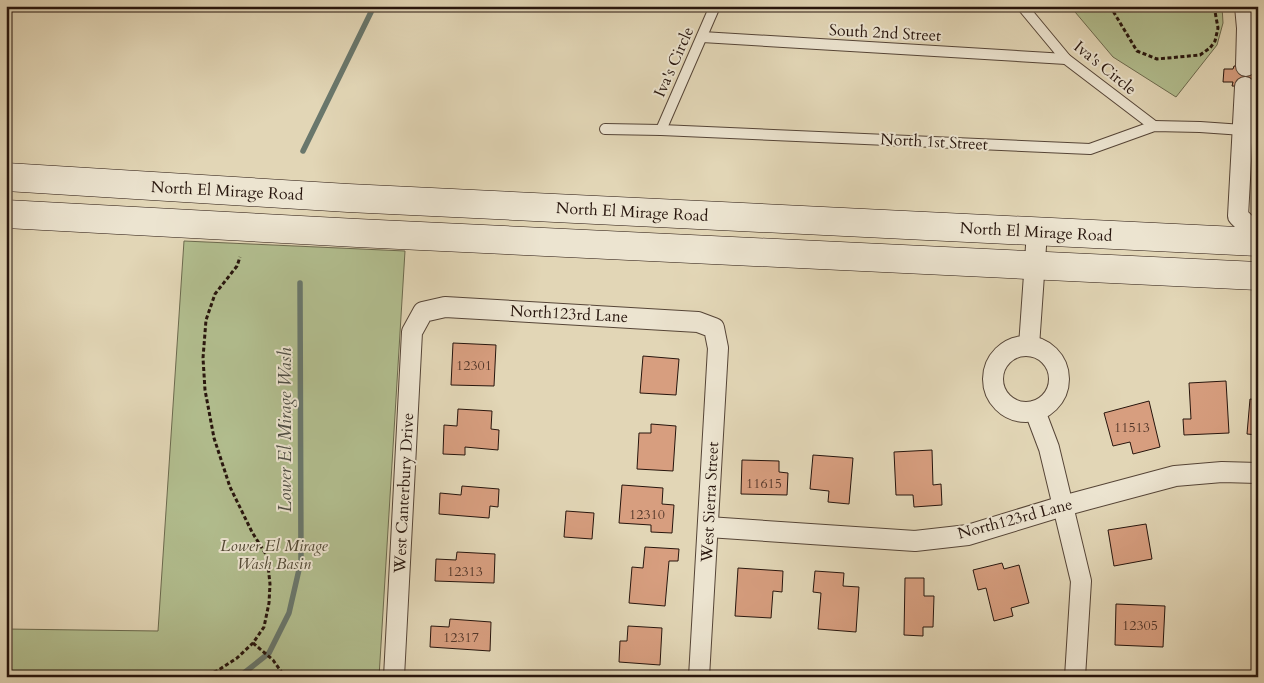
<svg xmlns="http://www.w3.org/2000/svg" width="1264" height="683" font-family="Cardo,serif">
  <rect width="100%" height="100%" fill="#e2d6b6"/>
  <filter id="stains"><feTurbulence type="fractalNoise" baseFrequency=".004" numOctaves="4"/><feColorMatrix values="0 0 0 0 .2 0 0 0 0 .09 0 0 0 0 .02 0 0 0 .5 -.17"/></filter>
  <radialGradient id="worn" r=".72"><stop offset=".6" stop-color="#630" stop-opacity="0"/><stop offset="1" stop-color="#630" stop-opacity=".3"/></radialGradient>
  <g fill="#b2be8f" stroke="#6c6a4e">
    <polygon points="1070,6 1222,6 1223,23 1217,45 1176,97 1113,57"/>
    <polygon points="184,241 405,251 379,677 6,677 6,629 158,631"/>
  </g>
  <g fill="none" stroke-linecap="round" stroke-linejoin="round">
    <g stroke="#69776c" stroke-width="5.5">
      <polyline points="303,151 374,6"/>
      <polyline points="239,677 269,653 289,613 301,561 300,283"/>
    </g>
  </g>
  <g fill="#d79e7f" stroke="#27150d">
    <polygon points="1257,63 1258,63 1258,94 1255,94 1255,87 1232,86 1233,82 1223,82 1224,69 1233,69 1234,66 1257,66"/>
    <polygon points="453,343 496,345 494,386 451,385"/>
    <polygon points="643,356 679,359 676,395 640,393"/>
    <polygon points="1226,381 1229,433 1184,435 1183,419 1191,419 1189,383"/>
    <polygon points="1250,399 1258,400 1258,435 1247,434"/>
    <polygon points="1149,401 1160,447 1133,454 1130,442 1113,446 1104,413"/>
    <polygon points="458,409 492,411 491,429 499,430 498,450 465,447 465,455 443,454 444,425 457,426"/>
    <polygon points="651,424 676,426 673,471 637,469 639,433 651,433"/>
    <polygon points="932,450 933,485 941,484 942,505 914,507 913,495 896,495 894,452"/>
    <polygon points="813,455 853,458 849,504 828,502 829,491 810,489"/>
    <polygon points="742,460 779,461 779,472 788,473 787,495 741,494"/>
    <polygon points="622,485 663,488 662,504 674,505 672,533 651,532 651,525 619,523"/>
    <polygon points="462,486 499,489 498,507 490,506 489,518 439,514 440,493 461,495"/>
    <polygon points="566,511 594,513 592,539 564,537"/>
    <polygon points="1146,524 1152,559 1114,566 1108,530"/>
    <polygon points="645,547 679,549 678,561 669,561 665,606 629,603 632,567 643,568"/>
    <polygon points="457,552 495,554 494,583 435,581 436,559 456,560"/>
    <polygon points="1002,563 1004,569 1019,565 1029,603 1011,608 1013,616 994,621 986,588 978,590 973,570"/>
    <polygon points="738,568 783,571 782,592 773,591 771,618 735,616"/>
    <polygon points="815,571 844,573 843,586 859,587 856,632 818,629 821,593 813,592"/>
    <polygon points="905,578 924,578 924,596 934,596 933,627 923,627 923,636 904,635"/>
    <polygon points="1116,604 1165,606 1163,647 1115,645"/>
    <polygon points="450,619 491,622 490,651 430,647 431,626 449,627"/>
    <polygon points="628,626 662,628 660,665 619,662 620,641 627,641"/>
  </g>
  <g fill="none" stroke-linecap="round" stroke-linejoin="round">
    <g stroke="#564537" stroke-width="12">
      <g id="service">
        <polyline points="1022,6 1066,59 1154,126"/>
        <polyline points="702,37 1066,59"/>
        <polyline points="605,129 661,130 1090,149 1154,126 1200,127 1243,130"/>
        <polyline points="661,130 715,6"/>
      </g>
    </g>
    <g stroke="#564537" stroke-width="22">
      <g id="minor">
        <polyline points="1245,6 1247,28 1246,66"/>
        <polyline points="1245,87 1238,216 1258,236"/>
        <polyline points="1029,346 1037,232"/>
        <circle cx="1026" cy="379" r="33"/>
        <polyline points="1035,411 1049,448 1081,581 1075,677"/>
        <polyline points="708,527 915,541 968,535 1063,506 1175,476 1222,472 1258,473"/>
        <polyline points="394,677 412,332 423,312 445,307 698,322 714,328 718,348 699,677"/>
      </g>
    </g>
    <g stroke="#27150d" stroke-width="29">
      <g id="secondary">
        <polyline points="6,177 348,198 1258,242"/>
        <polyline points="6,214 357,233 1258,276"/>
      </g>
    </g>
    <g stroke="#27150d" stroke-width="3" stroke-dasharray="4 2.5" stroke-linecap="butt">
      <polyline points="1110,6 1137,51 1157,59 1200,55 1210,48 1215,41 1218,28 1214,6"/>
      <polyline points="253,643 273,660 285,677"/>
      <polyline points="195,677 217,671 237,658 253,643 264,627 269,603 270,584 267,556 252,532 230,487 214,438 205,390 203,358 206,320 215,294 237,266 240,257"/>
    </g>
    <use href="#service" stroke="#ece4d0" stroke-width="10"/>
    <use href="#minor" stroke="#ece4d0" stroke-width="20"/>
    <use href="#secondary" stroke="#ece4d0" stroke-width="28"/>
  </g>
  <g text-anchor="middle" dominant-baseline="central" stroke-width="4" stroke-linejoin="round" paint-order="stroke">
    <g font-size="14" fill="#53372a">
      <text x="474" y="365">12301</text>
      <text x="1132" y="427">11513</text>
      <text x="764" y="483">11615</text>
      <text x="647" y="514">12310</text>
      <text x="465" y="571">12313</text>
      <text x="1140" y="625">12305</text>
      <text x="461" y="637">12317</text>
    </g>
    <g font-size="16" fill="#27150d" stroke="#ece4d0">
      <text transform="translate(885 33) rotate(3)">South 2nd Street</text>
      <text transform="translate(674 62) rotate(-66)">Iva's Circle</text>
      <text transform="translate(1105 68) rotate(39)">Iva's Circle</text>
      <text transform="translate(934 142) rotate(3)">North 1st Street</text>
      <text transform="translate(227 191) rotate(3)">North El Mirage Road</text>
      <text transform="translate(632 212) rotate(3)">North El Mirage Road</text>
      <text transform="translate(1036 232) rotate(3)">North El Mirage Road</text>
      <text transform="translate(569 314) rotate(3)">North123rd Lane</text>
      <text transform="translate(404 493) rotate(-87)">West Canterbury Drive</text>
      <text transform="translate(710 502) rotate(-87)">West Sierra Street</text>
      <text transform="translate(1015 519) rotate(-15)">North123rd Lane</text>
    </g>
    <g font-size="16" font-style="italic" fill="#514834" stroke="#ece4d0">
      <text x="274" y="546">Lower El Mirage<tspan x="274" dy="18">Wash Basin</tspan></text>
    </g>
    <g font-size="18" font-style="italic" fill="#4e4e44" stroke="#ece4d0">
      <text transform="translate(285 430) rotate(-90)">Lower El Mirage Wash</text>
    </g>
  </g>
  <rect width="1264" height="683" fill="none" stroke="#e2d6b6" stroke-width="25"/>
  <rect x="8" y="8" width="1249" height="668" fill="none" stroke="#27150d" stroke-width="2.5"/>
  <rect x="12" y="12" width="1239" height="658" fill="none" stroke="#27150d"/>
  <rect width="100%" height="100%" filter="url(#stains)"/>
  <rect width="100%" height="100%" fill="url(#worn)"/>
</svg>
